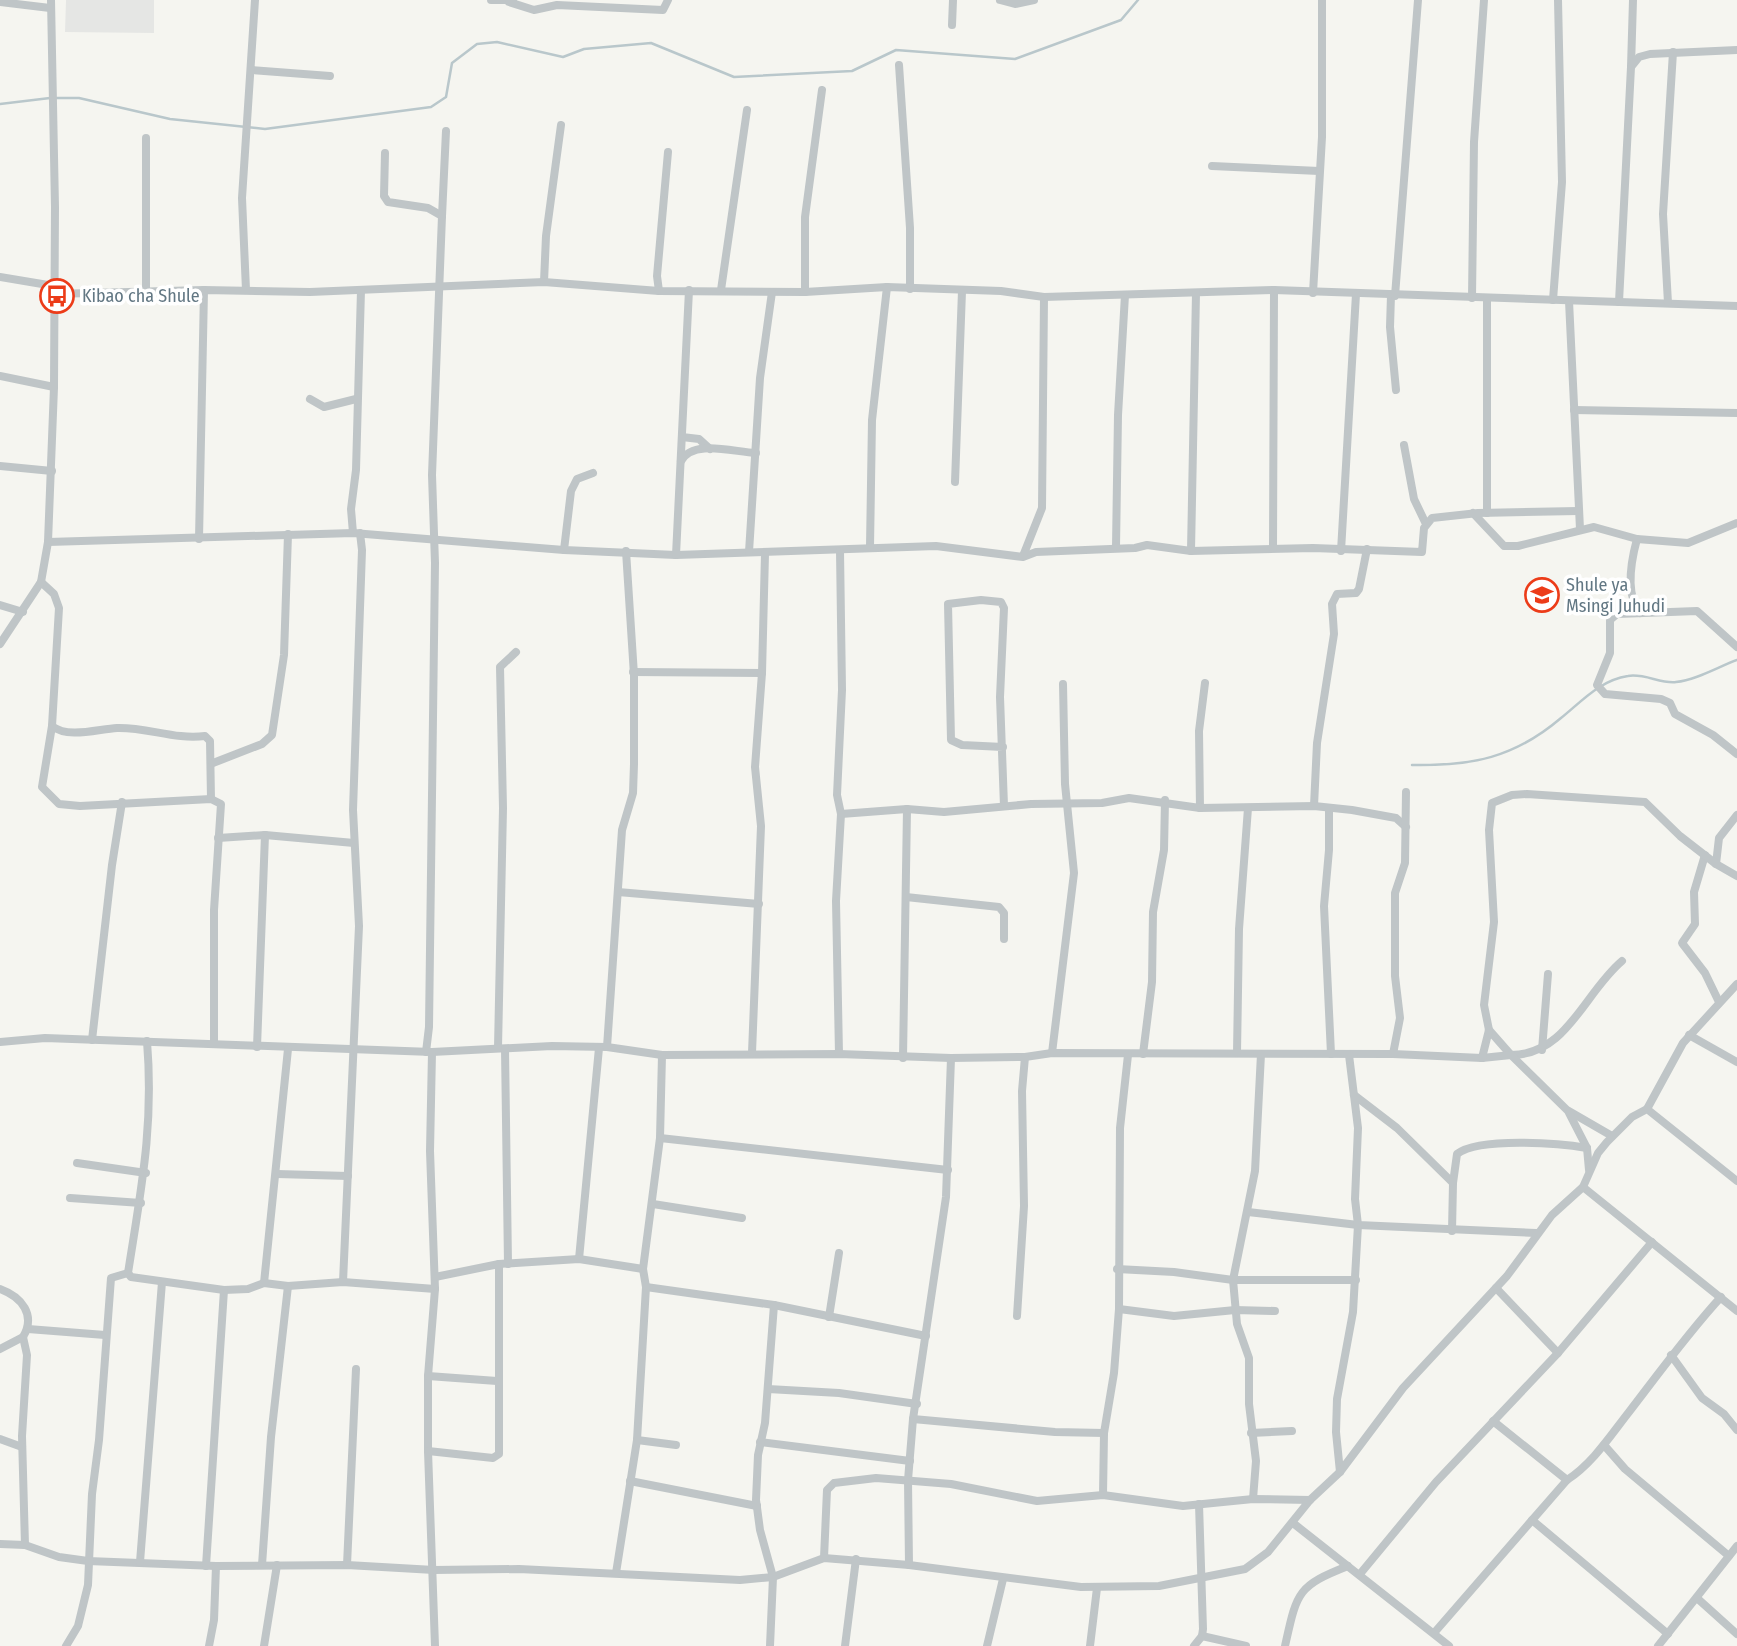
<svg xmlns="http://www.w3.org/2000/svg" width="1737" height="1646" font-family="'Fira Sans Condensed',sans-serif">
  <rect width="100%" height="100%" fill="#f5f5f0"/>
  <polygon fill="#e5e6e4" points="66,0 154,0 154,33 65,32"/>
  <g fill="none" stroke-linecap="round" stroke-linejoin="round">
    <g stroke="#b9c7cb" stroke-width="2.5">
      <polyline points="55,98 79,98 170,119 265,129 431,107 446,97 452,63 477,44 497,42 563,57 584,49 651,43 734,77 852,71 896,50 1015,59 1121,20 1138,0"/>
      <polyline points="0,104 50,98"/>
      <path d="M1412 765C1472 766 1514 758 1561 718 1581 702 1600 680 1628 676 1644 673 1661 684 1676 682 1696 680 1718 667 1737 660"/>
    </g>
    <g stroke="#bfc5c7" stroke-width="8">
      <polyline points="491,0 513,0"/>
      <polyline points="1000,0 1015,4 1034,0"/>
      <polyline points="0,2 50,8"/>
      <polyline points="509,2 534,10 557,5 663,10 668,0"/>
      <polyline points="952,25 953,0"/>
      <polyline points="899,65 910,228 910,289"/>
      <polyline points="1631,67 1633,0"/>
      <polyline points="252,70 330,76"/>
      <polyline points="146,138 146,291"/>
      <polyline points="385,153 384,196 388,202 428,208 442,216 432,475 435,563 429,1027 426,1052"/>
      <polyline points="1212,166 1319,171"/>
      <polyline points="442,216 446,131"/>
      <polyline points="0,277 54,286"/>
      <polyline points="544,282 546,236 561,125"/>
      <polyline points="246,290 242,198 255,0"/>
      <polyline points="721,290 747,110"/>
      <polyline points="659,291 657,276 668,152"/>
      <polyline points="805,292 805,217 822,90"/>
      <polyline points="1313,293 1322,137 1322,0"/>
      <polyline points="53,294 204,290 310,292 544,282 659,291 805,292 887,287 1001,291 1044,297 1274,290 1737,306"/>
      <polyline points="1391,295 1390,327 1396,390"/>
      <polyline points="1395,296 1418,0"/>
      <polyline points="1472,298 1474,142 1484,0"/>
      <polyline points="1553,300 1562,182 1558,0"/>
      <polyline points="1569,301 1580,529"/>
      <polyline points="1619,302 1631,67 1639,57 1650,54 1737,50"/>
      <polyline points="1668,303 1663,214 1673,52"/>
      <polyline points="0,376 54,387"/>
      <polyline points="310,399 324,407 356,399"/>
      <polyline points="1574,410 1737,413"/>
      <polyline points="682,437 699,439 710,449"/>
      <polyline points="1404,445 1414,499 1425,522"/>
      <path d="M681 461C693 439 733 452 756 453"/>
      <polyline points="0,466 52,471"/>
      <polyline points="955,482 962,291"/>
      <polyline points="1473,513 1504,546 1518,546 1594,527 1637,539 1688,543 1737,523"/>
      <polyline points="1487,513 1487,298"/>
      <polyline points="353,533 351,509 356,470 361,290"/>
      <polyline points="199,539 204,290"/>
      <path d="M1637 539C1631 561 1625 594 1640 613"/>
      <polyline points="48,542 353,533 564,550 676,555 936,546 1023,557 1036,552 1135,548 1147,545 1191,551 1313,548 1422,552 1424,528 1432,518 1478,513 1578,511"/>
      <polyline points="870,547 872,420 887,287"/>
      <polyline points="1116,547 1118,415 1125,295"/>
      <polyline points="1273,548 1274,290"/>
      <polyline points="564,550 571,491 577,479 593,473"/>
      <polyline points="1191,551 1196,293"/>
      <polyline points="1341,551 1356,294"/>
      <polyline points="749,552 760,378 772,292"/>
      <polyline points="676,555 689,290"/>
      <polyline points="1023,556 1042,508 1044,297"/>
      <path d="M41 582 54 594 59 608 52 726C68 739 98 729 117 728 147 727 175 740 205 736L210 741 211 799"/>
      <polyline points="0,605 23,612"/>
      <polyline points="0,644 41,582 48,542 54,387 55,207 51,0"/>
      <polyline points="1737,647 1697,611 1617,614 1610,620 1610,653 1597,685 1605,694 1661,699 1670,703 1675,714 1713,735 1737,754"/>
      <polyline points="633,672 762,673"/>
      <polyline points="52,726 42,787 59,804 80,806 211,799 221,804 214,910 214,1044"/>
      <polyline points="1003,747 962,745 951,740 948,604 981,600 1001,602 1004,608 1000,697 1004,806"/>
      <polyline points="213,763 262,744 272,735 284,655 288,534"/>
      <polyline points="1314,806 1317,743 1334,634 1332,604 1337,594 1356,593 1359,589 1367,549"/>
      <polyline points="1200,808 1199,731 1205,683"/>
      <polyline points="1329,808 1329,850 1324,906 1331,1054"/>
      <polyline points="841,814 907,809 944,812 1031,804 1102,803 1129,798 1200,808 1314,806 1352,810 1396,818 1406,827"/>
      <polyline points="218,838 265,835 354,843"/>
      <polyline points="1705,855 1694,892 1695,924 1682,943 1705,973 1719,1002"/>
      <polyline points="1716,864 1719,838 1737,815"/>
      <polyline points="618,892 759,904"/>
      <polyline points="906,897 999,907 1004,913 1004,939"/>
      <path d="M1489 1030 1511 1055C1567 1055 1584 993 1622 961"/>
      <polyline points="1689,1035 1737,1062"/>
      <polyline points="92,1040 112,865 122,802"/>
      <path d="M147 1041C154 1127 141 1189 128 1273L131 1277 224 1290 248 1289 264 1283 288 1286 343 1282 435 1289"/>
      <polyline points="0,1042 45,1038 432,1052 552,1046 607,1047 662,1055 839,1054 951,1058 1025,1057 1052,1053 1393,1054 1482,1058 1511,1055 1567,1110 1612,1136"/>
      <polyline points="257,1047 265,835"/>
      <polyline points="607,1047 622,830 633,793 634,764 634,675 626,551"/>
      <polyline points="498,1048 503,808 500,667 516,652"/>
      <polyline points="505,1049 508,1264"/>
      <polyline points="1542,1050 1548,974"/>
      <polyline points="432,1052 430,1151 435,1289 428,1376 428,1451 435,1646"/>
      <polyline points="752,1053 761,826 755,767 762,673 765,554"/>
      <polyline points="1052,1053 1074,873 1065,784 1063,684"/>
      <polyline points="1237,1053 1239,929 1248,808"/>
      <polyline points="839,1054 836,901 841,814 837,795 842,690 840,551"/>
      <polyline points="1143,1054 1152,982 1153,912 1164,850 1165,800"/>
      <polyline points="1393,1054 1400,1018 1395,976 1395,893 1405,863 1406,792"/>
      <polyline points="903,1058 907,809"/>
      <polyline points="1482,1058 1489,1030 1484,1005 1494,922 1489,830 1492,803 1512,795 1527,794 1645,802 1680,836 1716,864 1737,876"/>
      <polyline points="1354,1095 1397,1128 1453,1183 1452,1231"/>
      <polyline points="1647,1109 1683,1043 1737,984"/>
      <polyline points="1569,1113 1587,1148 1589,1170"/>
      <polyline points="660,1138 948,1170"/>
      <polyline points="77,1163 146,1173"/>
      <polyline points="277,1174 348,1176"/>
      <path d="M1453 1183 1457 1154C1479 1137 1559 1143 1587 1148"/>
      <polyline points="1583,1187 1737,1311"/>
      <polyline points="70,1198 141,1203"/>
      <polyline points="653,1204 742,1218"/>
      <polyline points="1248,1212 1358,1225 1536,1233"/>
      <polyline points="579,1259 599,1048"/>
      <polyline points="1117,1269 1174,1272 1233,1280 1356,1280"/>
      <polyline points="435,1277 499,1264 579,1259 643,1269"/>
      <polyline points="343,1282 359,926 353,810 362,550 360,533"/>
      <polyline points="264,1283 288,1049"/>
      <polyline points="646,1287 774,1305 926,1336"/>
      <polyline points="1496,1288 1558,1353"/>
      <path d="M0 1289C22 1297 36 1315 23 1337L27 1355 22 1436 25 1545"/>
      <polyline points="1119,1309 1174,1316 1235,1310 1275,1311"/>
      <polyline points="1017,1316 1024,1206 1022,1091 1025,1057"/>
      <polyline points="829,1317 839,1253"/>
      <polyline points="28,1329 105,1335"/>
      <polyline points="0,1349 23,1337"/>
      <polyline points="1671,1355 1702,1398 1724,1414 1737,1430"/>
      <polyline points="428,1376 497,1381"/>
      <polyline points="768,1389 839,1393 917,1404"/>
      <polyline points="913,1419 1055,1432 1104,1433"/>
      <polyline points="1493,1421 1567,1480"/>
      <polyline points="1251,1433 1292,1431"/>
      <polyline points="0,1439 22,1447"/>
      <polyline points="637,1440 676,1445"/>
      <polyline points="760,1442 910,1461"/>
      <polyline points="1604,1445 1625,1469 1729,1556"/>
      <polyline points="428,1451 493,1458 499,1454 499,1264"/>
      <polyline points="1340,1472 1336,1432 1337,1399 1353,1312 1358,1225 1355,1199 1358,1128 1349,1055"/>
      <polyline points="630,1481 757,1506"/>
      <polyline points="1103,1495 1104,1433 1114,1373 1119,1309 1120,1128 1128,1055"/>
      <polyline points="1253,1499 1256,1461 1249,1404 1249,1358 1237,1324 1233,1280 1255,1171 1261,1054"/>
      <polyline points="1532,1520 1668,1634"/>
      <polyline points="1293,1523 1449,1646"/>
      <polyline points="0,1544 25,1545 59,1557 88,1561 216,1566 347,1565 434,1570 519,1569 740,1580 773,1577 824,1558 909,1565 1081,1587 1159,1586 1245,1569 1268,1552 1310,1500 1340,1472 1403,1388 1507,1276 1552,1215 1583,1187 1598,1153 1607,1142 1632,1117 1647,1109 1737,1181"/>
      <polyline points="824,1558 827,1490 834,1483 876,1478 951,1484 1037,1501 1103,1495 1183,1506 1253,1499 1310,1500"/>
      <polyline points="140,1562 162,1282"/>
      <polyline points="262,1565 271,1437 288,1286"/>
      <polyline points="347,1565 356,1369"/>
      <polyline points="909,1565 908,1480 913,1419 946,1197 951,1058"/>
      <polyline points="206,1566 224,1290"/>
      <polyline points="616,1573 637,1440 646,1287 643,1269 660,1138 662,1055"/>
      <polyline points="1360,1574 1436,1482 1558,1353 1652,1242"/>
      <polyline points="1698,1599 1737,1634"/>
      <path d="M1434 1633 1567 1480C1593 1463 1610 1436 1629 1412 1659 1373 1688 1333 1721 1297"/>
      <polyline points="1202,1636 1246,1646"/>
      <polyline points="66,1646 78,1626 88,1585 92,1494 99,1440 111,1278 128,1273"/>
      <polyline points="209,1646 214,1620 216,1566"/>
      <polyline points="264,1646 277,1565"/>
      <polyline points="770,1646 773,1577 760,1530 756,1500 758,1455 765,1423 774,1305"/>
      <polyline points="845,1646 856,1559"/>
      <polyline points="987,1646 1003,1579"/>
      <polyline points="1090,1646 1097,1588"/>
      <polyline points="1194,1646 1202,1636 1203,1629 1199,1504"/>
      <path d="M1285 1646C1297 1592 1297 1586 1348 1566"/>
      <polyline points="1658,1646 1737,1546"/>
    </g>
  </g>
  <defs>
    <g id="bus-ring" transform="scale(1.75)"><circle r="9.5" fill="#fff" stroke="#ec3c19" stroke-width="1.5"/><path d="M-5-6H5V4H4V6H2V4H-2V6H-4V4H-5ZM-3.5-4V0h7V-4ZM-3.5 1.2v1.5H-2V1.2ZM2 1.2v1.5H3.5V1.2Z" fill="#ec3c19"/></g>
    <g id="school-ring" transform="scale(1.75)"><circle r="9.5" fill="#fff" stroke="#ec3c19" stroke-width="1.5"/><path d="M0-5L7-2L0 1L-7-2ZM-4 1L0 2.5L4 1V4Q0 6-4 4Z" fill="#ec3c19"/></g>
  </defs>
  <g fill-rule="evenodd">
    <use href="#bus-ring" x="57" y="296"/>
    <use href="#school-ring" x="1542" y="595"/>
  </g>
  <g text-anchor="middle" dominant-baseline="central" stroke-width="7" stroke-linejoin="round" paint-order="stroke">
    <g font-size="18" fill="#627783" stroke="#fff" text-anchor="start">
      <text x="82" y="296">Kibao cha Shule</text>
      <text x="1566" y="585">Shule ya<tspan x="1566" dy="21">Msingi Juhudi</tspan></text>
    </g>
  </g>
</svg>
